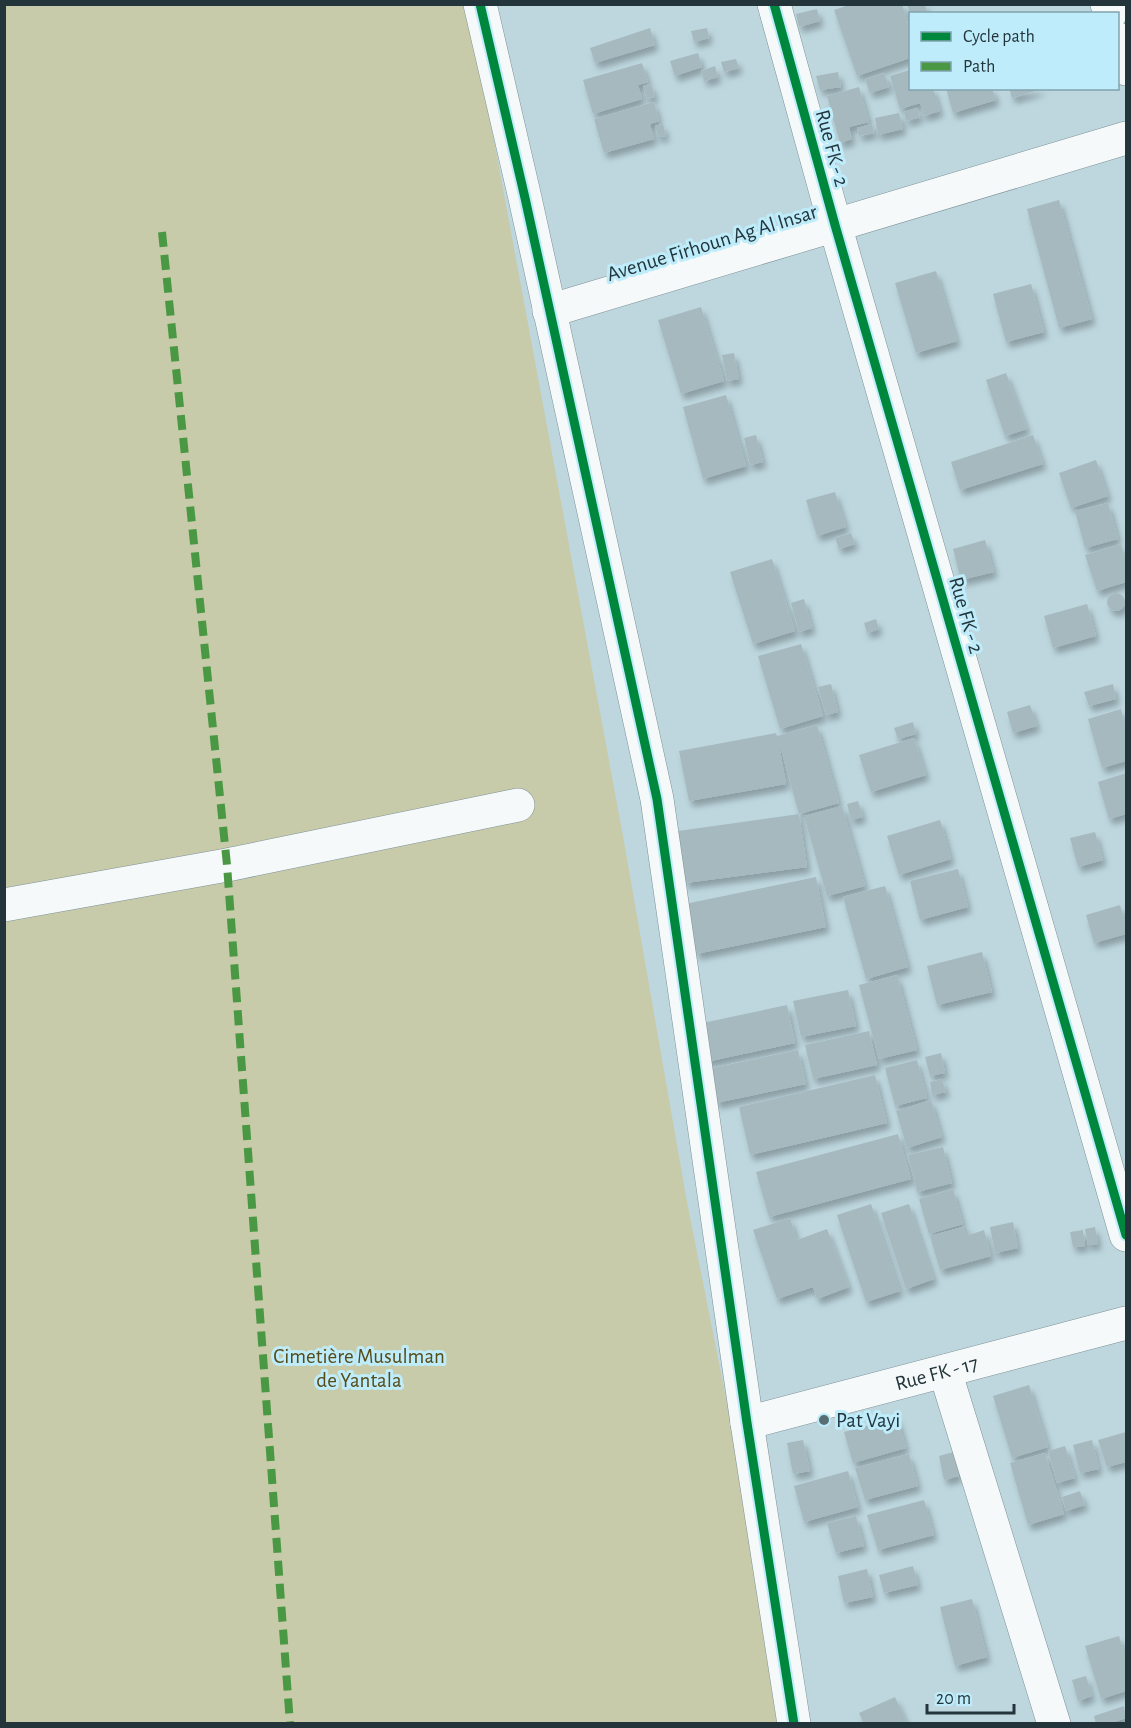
<svg xmlns="http://www.w3.org/2000/svg" width="1131" height="1728" font-family="'Alegreya Sans',sans-serif">
  <defs>
    <filter id="shadow"><feDropShadow dx="3.5" dy="6" stdDeviation="3" flood-color="#0004"/></filter>
  </defs>
  <rect width="100%" height="100%" fill="#bed7df"/>
  <polygon fill="#c7cba9" points="5,5 466,5 476,43 623,836 687,1202 752,1529 778,1723 5,1724"/>
  <g fill="#a6b9bf" filter="url(#shadow)">
    <polygon points="852,4 902,4 910,31 910,58 857,76 834,10"/>
    <polygon points="907,4 925,4 927,14 910,14"/>
    <polygon points="817,9 820,21 799,27 796,14"/>
    <polygon points="650,28 655,45 595,63 590,48"/>
    <polygon points="707,28 709,38 694,42 691,31"/>
    <polygon points="698,53 702,67 675,76 670,61"/>
    <polygon points="736,59 739,68 724,72 721,62"/>
    <polygon points="642,63 648,82 638,85 642,99 593,114 583,80"/>
    <polygon points="715,66 718,77 704,81 701,71"/>
    <polygon points="910,70 910,88 933,88 940,111 924,116 920,103 900,109 890,76"/>
    <polygon points="838,72 841,87 820,90 816,76"/>
    <polygon points="884,73 889,87 870,93 865,79"/>
    <polygon points="651,84 655,97 647,99 643,86"/>
    <polygon points="859,87 869,122 849,127 852,139 840,143 827,96"/>
    <polygon points="946,88 992,88 996,100 953,113"/>
    <polygon points="1009,88 1042,88 1042,89 1012,98"/>
    <polygon points="654,102 659,121 650,124 654,139 604,153 594,119"/>
    <polygon points="917,108 920,117 906,121 904,112"/>
    <polygon points="899,113 903,129 878,135 875,118"/>
    <polygon points="663,124 666,136 658,137 655,126"/>
    <polygon points="872,124 874,133 859,136 857,128"/>
    <polygon points="1059,200 1092,319 1059,328 1027,209"/>
    <polygon points="936,271 957,341 916,353 895,283"/>
    <polygon points="1031,284 1044,332 1006,342 993,294"/>
    <polygon points="701,307 724,381 681,394 658,320"/>
    <polygon points="734,353 739,379 727,381 722,355"/>
    <polygon points="1006,373 1027,429 1005,436 986,380"/>
    <polygon points="726,395 746,466 703,479 683,407"/>
    <polygon points="756,435 763,462 750,465 744,438"/>
    <polygon points="1033,435 1043,464 960,490 951,462"/>
    <polygon points="1096,460 1108,496 1071,508 1059,473"/>
    <polygon points="835,492 846,527 817,536 806,500"/>
    <polygon points="1108,503 1118,539 1085,548 1075,511"/>
    <polygon points="851,533 855,544 839,549 835,538"/>
    <polygon points="985,540 994,572 961,580 953,549"/>
    <polygon points="1121,544 1126,562 1126,582 1097,591 1085,555"/>
    <polygon points="772,559 795,631 753,644 730,572"/>
    <circle cx="1116" cy="602" r="9"/>
    <polygon points="804,599 812,628 799,632 791,603"/>
    <polygon points="1087,604 1096,636 1053,648 1044,616"/>
    <polygon points="876,619 879,629 867,633 864,623"/>
    <polygon points="801,644 823,716 780,729 758,656"/>
    <polygon points="831,684 838,712 826,715 818,687"/>
    <polygon points="1113,684 1116,699 1089,706 1084,692"/>
    <polygon points="1030,705 1037,726 1013,733 1007,712"/>
    <polygon points="1121,709 1126,729 1126,761 1102,768 1088,719"/>
    <polygon points="913,722 916,734 898,739 894,728"/>
    <polygon points="817,725 839,803 799,814 778,739 786,784 689,801 679,751 776,733 777,736"/>
    <polygon points="914,738 926,775 871,792 859,755"/>
    <polygon points="1126,773 1126,814 1109,819 1098,782"/>
    <polygon points="858,801 863,817 851,820 847,804"/>
    <polygon points="842,806 865,886 827,896 804,816"/>
    <polygon points="799,814 807,867 685,883 678,831"/>
    <polygon points="940,820 951,859 899,875 887,836"/>
    <polygon points="1095,832 1103,860 1078,867 1070,838"/>
    <polygon points="958,869 968,907 920,920 910,881"/>
    <polygon points="816,877 826,927 696,954 685,904"/>
    <polygon points="885,886 908,967 866,979 843,897"/>
    <polygon points="1120,905 1126,926 1126,934 1094,943 1086,915"/>
    <polygon points="982,952 992,992 937,1005 927,966"/>
    <polygon points="897,975 917,1050 879,1059 859,985"/>
    <polygon points="848,990 856,1026 801,1037 793,1001"/>
    <polygon points="787,1005 795,1043 706,1062 698,1024"/>
    <polygon points="869,1031 877,1065 813,1079 805,1045"/>
    <polygon points="798,1050 806,1084 716,1103 708,1069"/>
    <polygon points="941,1053 945,1073 930,1076 925,1057"/>
    <polygon points="917,1060 927,1098 895,1106 885,1068"/>
    <polygon points="875,1075 887,1123 750,1155 739,1107"/>
    <polygon points="942,1079 946,1092 932,1095 930,1082"/>
    <polygon points="931,1100 942,1137 907,1148 896,1111"/>
    <polygon points="898,1134 911,1179 769,1217 756,1172"/>
    <polygon points="943,1147 952,1183 917,1192 908,1155"/>
    <polygon points="953,1189 963,1224 929,1234 919,1199"/>
    <polygon points="871,1204 900,1291 866,1302 837,1215"/>
    <polygon points="909,1204 934,1279 906,1289 881,1213"/>
    <polygon points="790,1218 797,1240 827,1229 849,1287 817,1299 813,1287 777,1299 753,1230"/>
    <polygon points="1013,1222 1018,1248 995,1253 990,1227"/>
    <polygon points="966,1226 969,1235 984,1230 991,1256 940,1270 930,1236"/>
    <polygon points="1095,1227 1098,1244 1088,1245 1085,1229"/>
    <polygon points="1083,1230 1085,1246 1073,1247 1070,1232"/>
    <polygon points="1029,1385 1048,1447 1012,1458 993,1396"/>
    <polygon points="897,1417 906,1448 853,1463 844,1432"/>
    <polygon points="1126,1432 1126,1462 1107,1467 1098,1440"/>
    <polygon points="803,1440 810,1471 793,1474 787,1443"/>
    <polygon points="1092,1440 1099,1469 1080,1473 1073,1445"/>
    <polygon points="1065,1446 1075,1478 1057,1483 1048,1451"/>
    <polygon points="954,1452 959,1476 944,1480 939,1456"/>
    <polygon points="1045,1453 1064,1514 1028,1525 1010,1463"/>
    <polygon points="909,1454 918,1486 865,1500 855,1468"/>
    <polygon points="848,1471 858,1507 804,1522 794,1486"/>
    <polygon points="1080,1491 1085,1505 1066,1511 1062,1497"/>
    <polygon points="924,1500 934,1535 878,1550 867,1515"/>
    <polygon points="856,1516 864,1546 836,1553 827,1523"/>
    <polygon points="913,1566 918,1585 884,1593 879,1575"/>
    <polygon points="867,1569 873,1597 844,1603 838,1576"/>
    <polygon points="972,1599 987,1657 955,1666 940,1607"/>
    <polygon points="1119,1636 1126,1661 1126,1691 1101,1699 1085,1646"/>
    <polygon points="1086,1676 1092,1696 1078,1701 1072,1680"/>
    <polygon points="895,1697 907,1724 864,1724 859,1713"/>
    <polygon points="1124,1706 1126,1718 1108,1724 1096,1724 1094,1716"/>
  </g>
  <g fill="none" stroke-linecap="round" stroke-linejoin="round">
    <g stroke="#7e9197" stroke-width="34">
      <g id="minor">
        <polyline points="480,4 525,198 657,799 747,1423 794,1724"/>
        <polyline points="774,4 835,225 1126,1235"/>
        <polyline points="549,311 1126,138"/>
        <polyline points="4,905 227,865 518,805"/>
        <polyline points="945,1371 1054,1724"/>
        <path id="s1" d="M747 1423 1126 1323"/>
      </g>
    </g>
    <g stroke="#7e9197" stroke-width="34">
      <g id="major">
        <polyline points="1107,4 1110,14"/>
        <polyline points="1118,39 1126,69"/>
      </g>
    </g>
    <use href="#minor" stroke="#f5f9fa" stroke-width="33"/>
    <use href="#major" stroke="#f5f9fa" stroke-width="33"/>
    <polyline stroke="#4b9844" stroke-width="8" stroke-dasharray="15 8" stroke-linecap="butt" points="162,232 227,865 290,1724"/>
    <g stroke="#beecfa" stroke-width="13">
      <g id="cycleway">
        <polyline points="480,4 525,198 657,799 747,1423 794,1724"/>
        <polyline points="774,4 835,225 1126,1235"/>
      </g>
    </g>
    <use href="#cycleway" stroke="#00873e" stroke-width="9"/>
  </g>
  <circle fill="#596e74" stroke="#beecfa" stroke-width="2" cx="824" cy="1420" r="6"/>
  <g text-anchor="middle" dominant-baseline="central" stroke-width="6" stroke-linejoin="round" paint-order="stroke">
    <g font-size="21" fill="#23353b" stroke="#beecfa">
      <text transform="translate(832 148) rotate(75)">Rue FK - 2</text>
      <text transform="translate(712 243) rotate(-17)">Avenue Firhoun Ag Al Insar</text>
      <text transform="translate(966 615) rotate(74)">Rue FK - 2</text>
      <text stroke="none"><textPath href="#s1" startOffset="196">Rue FK - 17</textPath></text>
    </g>
    <g font-size="21" fill="#574c18" stroke="#beecfa">
      <text x="359" y="1356">Cimetière Musulman<tspan x="359" dy="24">de Yantala</tspan></text>
    </g>
    <g font-size="21" fill="#23353b" stroke="#beecfa" text-anchor="start">
      <text x="836" y="1420">Pat Vayi</text>
    </g>
  </g>
  <rect width="1131" height="1728" fill="none" stroke="#23353b" stroke-width="12"/>
  <rect x="909" y="12" width="210" height="78" fill="#beecfa" stroke="#80a3ae" stroke-width="1.5"/>
  <rect x="921" y="32" width="30" height="9" fill="#00873e" stroke="#80a3ae" stroke-width="1.5"/>
  <text x="963" y="42" font-size="18" fill="#23353b">Cycle path</text>
  <rect x="921" y="62" width="30" height="9" fill="#4b9844" stroke="#80a3ae" stroke-width="1.5"/>
  <text x="963" y="72" font-size="18" fill="#23353b">Path</text>
  <path d="M927 1704v9h87v-9" fill="none" stroke="#23353b" stroke-width="3"/>
  <text x="936" y="1704" font-size="18" fill="#23353b" stroke="#beecfa" stroke-width="4.5" paint-order="stroke">20 m</text>
</svg>
